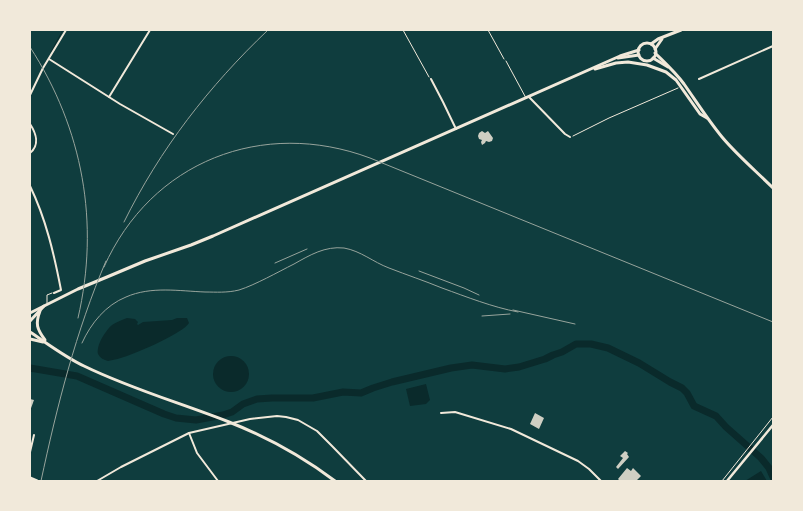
<svg xmlns="http://www.w3.org/2000/svg" width="803" height="511" font-family="Arial,sans-serif">
  <rect width="100%" height="100%" fill="#0f3d3e"/>
  <g fill="#0a2a2b">
    <path d="M127 318 135 319 138 322 137 324 138 325 143 322 172 320 177 318H187L189 323C183 333 139 352 127 356 121 358 114 360 108 361 104 360 100 358 98 354 96 345 106 330 112 325 116 322 122 320 127 318Z"/>
    <circle cx="231" cy="374" r="18"/>
    <polygon points="426,384 430,400 426,404 410,406 406,389"/>
    <polygon points="761,471 767,481 745,481"/>
  </g>
  <g fill="none" stroke-linecap="round" stroke-linejoin="round">
    <g stroke="#0a2a2b" stroke-width="1">
      <polyline points="51,52 63,30"/>
      <polyline points="30,370 32,372"/>
    </g>
    <polyline stroke="#0a2a2b" stroke-width="7" points="30,368 77,376 164,414 176,418 196,420 223,415 232,412 243,404 257,399 272,398 313,398 343,392 361,393 373,388 392,382 451,368 472,365 505,369 519,367 545,359 553,355 562,352 576,344 591,344 608,348 639,363 670,382 682,388 687,393 694,406 716,416 726,427 761,458 769,468 773,477"/>
  </g>
  <g fill="#cfcfc3">
    <polygon points="482,131 485,133 488,131 493,138 492,141 489,142 486,141 485,143 482,145 481,142 482,140 479,139 478,136 479,133"/>
    <polygon points="30,399 34,400 30,411"/>
    <polygon points="535,413 544,418 539,429 530,424"/>
    <polygon points="625,451 628,453 627,454 629,457 618,469 616,467 623,458 620,456"/>
    <polygon points="627,468 631,471 633,468 641,476 636,481 620,481 618,479"/>
  </g>
  <g fill="none" stroke-linecap="round" stroke-linejoin="round">
    <g stroke="#f1e9da" stroke-width="1">
      <polyline points="403,30 429,77"/>
      <polyline points="488,30 504,59"/>
      <polyline points="573,136 609,118 678,88"/>
      <polyline points="722,481 773,417"/>
    </g>
    <g stroke="#f1e9da" stroke-width="1">
      <polyline points="506,61 526,98"/>
      <polyline points="47,303 47,295 52,293"/>
    </g>
    <g stroke="#f1e9da" stroke-width="2">
      <polyline points="49,59 120,104 173,134"/>
      <polyline points="431,79 443,102 456,129"/>
      <polyline points="699,79 773,46"/>
      <polyline points="30,95 43,68 66,30"/>
      <polyline points="109,97 150,30"/>
      <polyline points="529,97 565,134 570,137"/>
      <path d="M30 124C36 133 40 145 30 153"/>
      <path d="M30 186C46 219 54 254 61 290L54 293"/>
      <polyline points="441,413 455,412 511,429 578,461 589,469 601,481"/>
      <polyline points="189,433 197,453 218,481"/>
      <polyline points="30,452 34,435"/>
      <polyline points="97,481 121,467 189,433 250,419 277,416 286,417 298,420 317,431 332,446 366,481"/>
    </g>
    <polyline stroke="#f1e9da" stroke-width="2.5" points="727,481 773,425"/>
    <polyline stroke="#f1e9da" stroke-width="3" points="30,478 37,481"/>
    <g stroke="#f1e9da" stroke-width="3">
      <circle cx="647" cy="52" r="9"/>
      <polyline points="651,44 658,39 681,30"/>
      <polyline points="655,49 662,39"/>
      <path d="M655 53C665 63 675 72 684 84 696 101 708 120 722 137 737 155 756 171 773 188"/>
      <polyline points="618,58 639,55"/>
      <polyline points="653,58 668,67"/>
      <polyline points="595,69 616,63 628,62 647,65 666,72 676,80 700,114 707,118"/>
      <path d="M40 311C35 324 37 329 45 340"/>
      <polyline points="30,313 78,289 107,277 145,261 191,245 213,236 620,56 639,50"/>
      <polyline points="30,321 44,306"/>
      <path d="M30 332C48 344 65 357 84 366 131 389 181 403 229 422 267 437 303 457 335 481"/>
      <polyline points="30,339 43,342"/>
    </g>
    <g stroke="#97a49c" stroke-width="1">
      <path d="M30 47C83 129 100 223 78 318"/>
      <path d="M124 222C160 149 209 86 268 30"/>
      <polyline points="275,263 307,249"/>
      <path d="M104 267C151 161 263 118 370 158L773 322"/>
      <polyline points="419,271 464,288 479,295"/>
      <polyline points="513,310 575,324"/>
      <polyline points="482,316 510,314"/>
      <path d="M82 343C91 323 106 305 126 297 151 286 179 291 205 292 216 292 227 293 239 290 255 285 278 272 294 264 310 255 325 246 344 248 361 251 373 262 389 268 407 275 425 281 442 288 467 297 492 307 518 312"/>
      <path d="M41 481C57 406 76 331 106 261"/>
    </g>
  </g>
  <rect width="803" height="511" fill="none" stroke="#f1e9da" stroke-width="62"/>
</svg>
